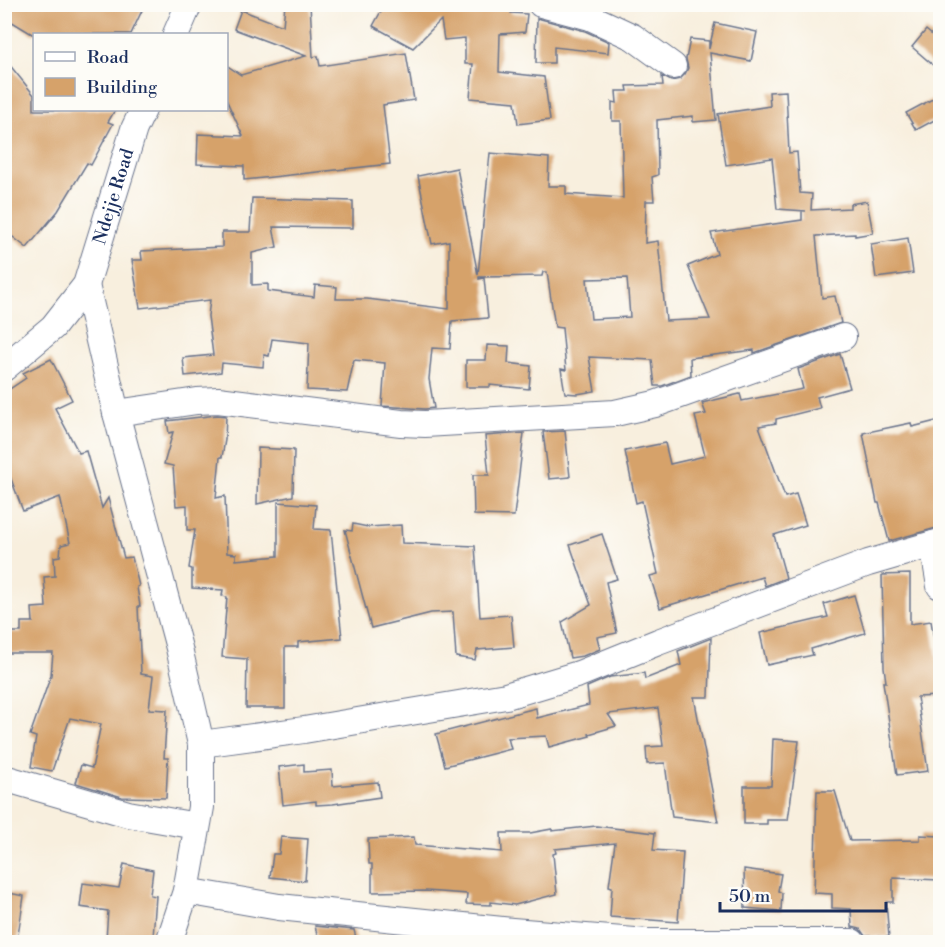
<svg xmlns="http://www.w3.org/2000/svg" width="945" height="947" font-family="'Libre Bodoni',serif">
  <rect width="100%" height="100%" fill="#fdfcf7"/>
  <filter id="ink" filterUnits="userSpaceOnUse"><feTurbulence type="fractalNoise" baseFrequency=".0167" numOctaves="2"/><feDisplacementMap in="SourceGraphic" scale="12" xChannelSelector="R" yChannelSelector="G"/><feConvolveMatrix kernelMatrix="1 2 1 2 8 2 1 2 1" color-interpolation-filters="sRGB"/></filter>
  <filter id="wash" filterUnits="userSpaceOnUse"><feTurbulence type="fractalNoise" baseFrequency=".008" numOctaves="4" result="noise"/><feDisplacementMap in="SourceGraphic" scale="24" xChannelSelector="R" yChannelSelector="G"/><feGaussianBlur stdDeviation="1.35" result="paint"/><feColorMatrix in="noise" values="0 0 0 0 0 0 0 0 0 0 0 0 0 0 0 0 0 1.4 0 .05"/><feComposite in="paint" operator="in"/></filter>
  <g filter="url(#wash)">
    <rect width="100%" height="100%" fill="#f8efde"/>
    <g id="blocks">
      <g fill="#d6a26a" fill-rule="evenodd">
        <polygon points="4,4 145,4 131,34 32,34 4,17"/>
        <polygon points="285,4 310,4 313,57 318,56 320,66 406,53 414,100 383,105 390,164 244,180 244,166 197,164 198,134 243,136 226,99 226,65 241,75 306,56 234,29 241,10 283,26"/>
        <polygon points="385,4 510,4 511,13 527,14 525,32 500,34 499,72 544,77 550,120 518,124 515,102 470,98 473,64 465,64 465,38 444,40 441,20 413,48 373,26"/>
        <polygon points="537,18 585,31 609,42 608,53 554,47 554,63 536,63"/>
        <path d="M715 23 757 32 751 61 710 53 716 120 693 122V116L657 120 658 175 652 177 654 201H646L645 243 658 241 666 321 710 319 688 266 717 254 711 233 802 220V211H806L777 209 772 158 726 165 718 114 770 106 769 92 786 91 789 153 797 152 800 193 812 194 811 210 850 208V204L867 201 873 233 855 236V234L816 236 822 298 835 296 841 323 754 353V350L690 358 691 375 662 386H655L652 360 589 357 595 391 577 394 565 393 561 369 566 370 562 328 555 327 547 272H543L542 276 479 277V279L484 278 488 318 452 321 450 349 432 348 429 379 434 408 425 409 382 406 385 363 354 360 347 392 307 390 309 343 272 339 269 356 264 355 263 367 222 363 221 372 185 376 183 358 213 355 208 316 210 300 140 308 132 260H142L141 251 222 247V232H250L252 198 353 201V228L273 227 277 247 252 253V285L268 284V291L314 297 315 285 337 287 336 299H367L449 309V241L432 244 418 176 457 168 478 275 490 153 549 158 548 186H566V194L623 198 621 121H612V102L617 103 616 91H628L627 86 663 85 662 76 671 81 680 79 685 74 688 68 686 59 690 39 709 41V49ZM627 278 630 317 591 319 587 279Z"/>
        <polygon points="926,30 940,42 940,71 912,47"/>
        <polygon points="4,58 34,95 34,110 115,110 108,122 113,124 91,165 87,163 58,211 27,248 4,230"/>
        <polygon points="940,95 940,117 916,130 906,113"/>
        <polygon points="908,238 913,273 876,278 871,244"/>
        <polygon points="487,345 509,346 508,363 531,366 529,389 490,385 490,387 466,387 466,360 486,360"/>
        <polygon points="840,354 850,388 817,397 820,408 776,419 776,423 759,426 785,497 796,494 806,525 774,535 786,578 765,586 762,577 660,608 650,576 658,574 642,501 636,503 625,451 665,443 670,464 705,456 695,416 706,414 702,403 740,394 742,401 803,389 798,369"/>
        <polygon points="51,359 72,400 55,408 79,453 86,451 102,508 108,498 124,558 132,557 139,586 137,587 140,606 138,606 141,674 153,676 149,709 167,710 164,758 168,758 166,798 122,797 76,783 81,765 92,768 101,724 70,718 52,771 31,767 36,737 30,735 51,675 53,653 4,653 4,632 21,632 21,622 33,622 32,608 46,607 44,577 55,576 54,557 60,556 61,545 70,543 60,497 23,511 4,460 4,393 26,378 23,373"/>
        <polygon points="217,415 226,416 225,440 222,457 220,457 216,498 225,496 227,553 236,554 236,560 278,556 278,502 316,505 314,529 331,530 342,638 298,642 298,647 285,647 285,708 246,708 247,659 222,657 227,597 222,596 223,590 192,588 192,569 189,568 195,530 187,530 187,505 176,506 173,466 164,464 173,432 169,433 167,421"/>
        <polygon points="940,420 940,527 889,541 879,503 877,503 863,433 911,423 912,427"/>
        <polygon points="565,431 570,477 549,479 543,432"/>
        <polygon points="524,433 514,516 474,515 473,475 489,475 485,436"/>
        <polygon points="258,448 294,450 293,496 257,504"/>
        <polygon points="353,524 368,527 401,525 402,543 475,546 480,617 511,615 514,647 477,650 475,660 456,657 453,612 431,613 371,628 345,530 352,531"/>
        <polygon points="602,534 617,579 606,582 617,633 597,637 600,649 583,656 570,658 562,622 591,605 570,545"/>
        <polygon points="910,574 910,624 931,621 940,675 940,696 917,697 928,771 897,775 883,682 886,682 884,667 882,575"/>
        <polygon points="854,595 865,633 811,649 813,655 767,665 760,633 828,617 824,604"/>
        <polygon points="711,638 709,697 694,697 718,822 672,817 665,763 647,764 646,747 663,746 658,708 608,714 616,726 589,734 590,736 549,747 546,736 508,738 511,749 445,766 436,734 536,708 537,718 589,705 587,687 610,677 644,673 645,679 681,665 678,651"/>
        <polygon points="773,739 799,741 788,820 767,820 767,824 744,824 744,786 771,786"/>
        <polygon points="304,764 304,772 332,770 333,786 378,782 380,797 333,804 316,805 316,801 283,805 279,767"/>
        <polygon points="817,791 835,791 850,841 920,840 920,835 940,836 940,880 893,878 893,902 886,902 889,937 865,936 860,929 852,927 851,909 832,908 832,894 814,893"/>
        <polygon points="596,826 655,833 653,850 683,852 678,922 610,917 612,887 609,886 615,843 555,849 556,853 553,854 557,894 515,905 491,902 491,905 466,904 467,894 426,891 372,892 372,864 369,864 368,839 414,837 415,845 502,852 501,833 530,833 552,829 552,831"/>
        <polygon points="281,837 308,839 305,881 270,877 273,854 279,854"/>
        <polygon points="124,864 153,870 150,895 156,896 153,938 143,937 143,942 106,939 108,911 80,907 83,883 119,888"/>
        <polygon points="744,869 781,874 778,891 782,893 781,911 745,908"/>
        <polygon points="4,892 24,896 17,942 4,942"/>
        <polygon points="315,926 354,930 357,942 319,942"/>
      </g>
    </g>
  </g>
  <g filter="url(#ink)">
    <use href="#blocks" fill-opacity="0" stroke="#68728b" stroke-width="1.5"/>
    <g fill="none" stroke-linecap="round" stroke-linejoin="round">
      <g stroke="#68728b" stroke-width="28">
        <g id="minor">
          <polyline points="541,4 590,17 633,37 673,66"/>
          <polyline points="176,34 189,4"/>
          <polyline points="86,285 116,413 179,648 201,744 201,807 186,891 169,942"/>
          <path id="s1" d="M4 368 53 327 86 285 134 129 143 110"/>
          <polyline points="116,413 197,401 218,400 401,423 425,424 615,413 655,404 843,337"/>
          <polyline points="933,544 940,586"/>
          <polyline points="201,744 304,730 506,696 579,674 658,642 868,563 940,542"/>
          <polyline points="4,778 128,814 197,826"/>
          <polyline points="186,891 279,907 512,931 647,942 852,942"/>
        </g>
      </g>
      <use href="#minor" stroke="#fff" stroke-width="26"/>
    </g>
  </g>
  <g text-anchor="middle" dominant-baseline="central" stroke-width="4.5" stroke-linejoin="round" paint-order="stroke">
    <g font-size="18" fill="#1b2f5e" stroke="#fdfcf7">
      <text stroke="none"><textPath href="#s1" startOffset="210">Ndejje Road</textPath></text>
    </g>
  </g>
  <rect width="945" height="947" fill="none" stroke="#fdfcf7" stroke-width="24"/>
  <rect x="33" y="33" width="195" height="78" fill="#fdfcf7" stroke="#a3aaba" stroke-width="1.5"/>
  <rect x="45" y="52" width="30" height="9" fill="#ffffff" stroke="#a3aaba" stroke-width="1.5"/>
  <text x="87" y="63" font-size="18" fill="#1b2f5e">Road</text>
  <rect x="45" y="78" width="30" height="18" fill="#d6a26a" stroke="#a3aaba" stroke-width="1.5"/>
  <text x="87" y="93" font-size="18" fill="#1b2f5e">Building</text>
  <path d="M720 902v9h166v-9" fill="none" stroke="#1b2f5e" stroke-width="3"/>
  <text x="729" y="902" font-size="18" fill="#1b2f5e" stroke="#fdfcf7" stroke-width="4.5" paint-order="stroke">50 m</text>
</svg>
